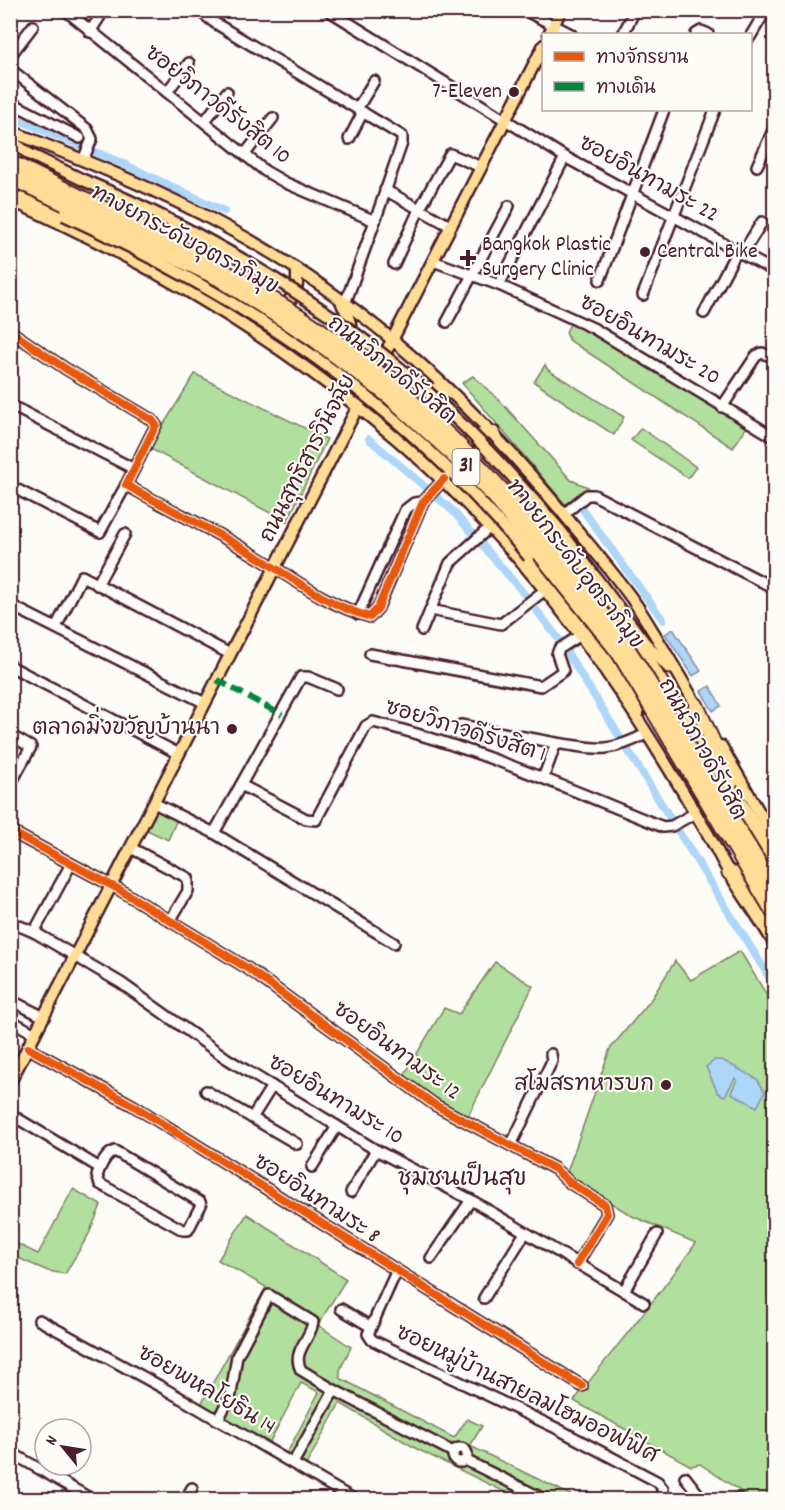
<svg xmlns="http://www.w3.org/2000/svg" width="785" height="1510" font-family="Dekko,'Playpen Sans Thai',sans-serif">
  <rect width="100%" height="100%" fill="#fdfcf7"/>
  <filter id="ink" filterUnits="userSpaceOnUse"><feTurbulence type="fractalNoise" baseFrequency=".0167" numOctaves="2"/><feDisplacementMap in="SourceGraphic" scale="12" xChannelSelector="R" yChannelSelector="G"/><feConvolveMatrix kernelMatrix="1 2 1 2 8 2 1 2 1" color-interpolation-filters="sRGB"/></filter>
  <g filter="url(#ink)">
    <g fill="#b1df9e" stroke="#7e7f64" stroke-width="1.5">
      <polygon points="571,322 594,333 746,428 733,448 569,340 566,332"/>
      <polygon points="545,365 548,370 624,417 614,435 534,382"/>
      <polygon points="195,374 327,439 287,522 149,448"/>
      <polygon points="473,376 501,402 571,480 588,487 565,504 462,383"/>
      <polygon points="641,428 696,467 688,478 631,440"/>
      <polygon points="158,807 178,817 168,840 145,829"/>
      <path d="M740 951 774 1007V1499H752L700 1464 691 1466 574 1401C614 1348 658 1298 696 1243L632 1216 566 1175 610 1049 650 1001 675 961 691 980Z"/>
      <polygon points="495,962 533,986 467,1118 403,1077 444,1008 459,1014"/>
      <polygon points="73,1189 101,1205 89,1234 65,1274 48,1271 11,1255 11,1241 38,1254"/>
      <polygon points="247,1214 346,1279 318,1325 351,1347 340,1370 340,1378 454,1438 467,1419 482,1426 470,1446 579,1499 519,1499 417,1449 340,1403 305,1467 286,1455 319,1392 301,1383 268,1445 200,1406 266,1287 218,1260"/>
    </g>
    <g fill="#aed6f8" stroke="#868da6" stroke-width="1.5">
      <polygon points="673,629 701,671 693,676 665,634"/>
      <polygon points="710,686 721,706 713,711 701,691"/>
      <polygon points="715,1060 722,1060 757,1079 765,1092 757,1107 731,1093 737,1080 735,1078 725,1096 718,1093 706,1067"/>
    </g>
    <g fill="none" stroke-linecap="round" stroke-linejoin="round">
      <g stroke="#aed6f8" stroke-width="8">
        <polyline points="10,116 126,165 224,211"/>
        <polyline points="369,439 452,510 521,590 560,641 774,985"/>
        <polyline points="580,506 663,620"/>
      </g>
      <g stroke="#4a1f2b" stroke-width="14">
        <g id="minor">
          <polyline points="65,10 265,171 286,183 375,221 345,304"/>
          <polyline points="198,10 215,23 402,136 402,143 375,221"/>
          <polyline points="328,10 565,157 774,271"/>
          <polyline points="524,10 571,34"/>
          <polyline points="90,32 104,10"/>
          <polyline points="623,34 635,10"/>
          <polyline points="696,34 701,31 708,34"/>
          <polyline points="750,37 766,10"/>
          <polyline points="10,56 33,26"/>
          <polyline points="10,69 87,129 92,139 83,160"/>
          <polyline points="167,92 189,63"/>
          <polyline points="10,102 80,138"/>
          <polyline points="357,109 374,81"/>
          <polyline points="205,121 227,92"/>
          <polyline points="349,139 363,112"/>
          <polyline points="245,154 273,118"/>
          <polyline points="757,166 774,128"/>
          <polyline points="385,190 450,226"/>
          <polyline points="742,254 762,222"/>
          <polyline points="433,261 499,285 593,328 774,437"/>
          <polyline points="394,264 419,210 450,154 481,167"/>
          <polyline points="600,280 664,110"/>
          <polyline points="499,285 565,157"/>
          <polyline points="643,295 715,110"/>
          <polyline points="704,313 737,251"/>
          <polyline points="447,322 509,206"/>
          <path d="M10 331 66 369 152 420 156 425 126 485C174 512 226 536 272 566 303 586 334 607 370 617L378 608 423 502 444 479"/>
          <polyline points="10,405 134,469"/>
          <polyline points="722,407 756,356 762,353 774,357"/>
          <polyline points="10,486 100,532 126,485"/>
          <polyline points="564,514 587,495 594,495 774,588"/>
          <polyline points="97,585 125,534"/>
          <polyline points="10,605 205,703"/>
          <polyline points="430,610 501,624 545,590"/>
          <polyline points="358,614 405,510 414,503 423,502"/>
          <polyline points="56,627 82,576 230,654"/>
          <polyline points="422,630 450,563 489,528"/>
          <polyline points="370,654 541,686 563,671 557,654 559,649 579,636"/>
          <polyline points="10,666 179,754"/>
          <polyline points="461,725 556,743"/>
          <polyline points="10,735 31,747 10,785"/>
          <path d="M544 776 556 743C597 749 607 754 646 734"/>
          <path d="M241 785 306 819 316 820 366 726 373 722C474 747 567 788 663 827L672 826 695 813"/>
          <polyline points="154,803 214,833 394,943"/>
          <polyline points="10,831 120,890 247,968 435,1105 555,1169 570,1183 605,1205 607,1214 577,1264"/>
          <polyline points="214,833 301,677 308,677 337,689"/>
          <polyline points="131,848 188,878 188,891 170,921"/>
          <polyline points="10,922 34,932 121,983 226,1058 376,1150 471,1200 644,1303"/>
          <polyline points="34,932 71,864"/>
          <polyline points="10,1000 44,1017"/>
          <polyline points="10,1020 35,1034"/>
          <polyline points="28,1048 134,1106 582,1386"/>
          <polyline points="206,1091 297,1144"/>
          <polyline points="10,1114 100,1168"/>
          <polyline points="252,1118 272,1086"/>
          <polyline points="511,1145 552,1061 551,1054"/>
          <path d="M115 1151 200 1202 201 1205 188 1230H183L100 1184 97 1176C100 1167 106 1154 115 1151Z"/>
          <polyline points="312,1167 337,1126"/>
          <polyline points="351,1192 376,1150"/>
          <polyline points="431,1258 471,1200"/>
          <polyline points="396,1272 368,1334 372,1340 556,1428 658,1482 663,1489 659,1500"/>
          <polyline points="624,1291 657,1234"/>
          <polyline points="484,1298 525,1233"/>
          <polyline points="341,1309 371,1327"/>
          <polyline points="39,1320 165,1389 355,1500"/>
          <path d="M218 1420 231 1394 237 1356 269 1295 313 1322C311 1339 291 1352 301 1370L334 1390 453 1452"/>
          <circle cx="460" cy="1455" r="7"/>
          <polyline points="10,1452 93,1500"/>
          <polyline points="465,1460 546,1500"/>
          <polyline points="293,1463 334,1390"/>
          <polyline points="685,1477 703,1500"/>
          <polyline points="185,1500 192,1488"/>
          <polyline points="738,1500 738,1499"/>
        </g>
      </g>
      <g stroke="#4a1f2b" stroke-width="15">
        <g id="major">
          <polyline points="549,34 561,10"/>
          <path d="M10 131C84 160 157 189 226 227 363 301 474 403 571 523 594 550 617 577 637 606 659 640 679 675 699 710"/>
          <polyline points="10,140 29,154 81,179"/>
          <polyline points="16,197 36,202 64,215"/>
          <path d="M10 200C214 291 403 417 545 590 604 662 656 745 703 826 713 841 720 858 730 874 744 897 760 919 774 943"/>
          <polyline points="284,313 297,285 297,269"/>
          <path d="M341 353C354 334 353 323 342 304"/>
          <path d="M402 432C400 417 418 388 435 389 441 389 449 393 454 395"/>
          <polyline points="446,475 448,464 476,435 494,432"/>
          <polyline points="560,530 645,643 669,668"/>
          <path d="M529 557C565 602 618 660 638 714"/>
          <polyline points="721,746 774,838"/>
          <polyline points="10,1082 544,45"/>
        </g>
      </g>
      <g stroke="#4a1f2b" stroke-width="18">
        <g id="highway">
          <polyline points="552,533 634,639 707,759 744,810 774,860"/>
          <polyline points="696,705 731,782"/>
          <polyline points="742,870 774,928"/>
          <polyline points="729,872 749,891"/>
        </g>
      </g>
      <use href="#minor" stroke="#fdfcf7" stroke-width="9"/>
      <use href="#major" stroke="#ffdd96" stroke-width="10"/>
      <use href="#highway" stroke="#ffdd96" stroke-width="14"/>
      <g stroke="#4a1f2b" stroke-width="15" stroke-linecap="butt">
        <g id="major-bridge">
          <path d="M81 179C198 229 310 293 407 374 463 421 512 475 560 530"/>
          <path d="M64 215C248 300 399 399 529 557"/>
        </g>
      </g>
      <g stroke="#4a1f2b" stroke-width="18" stroke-linecap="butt">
        <g id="highway-bridge">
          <path d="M10 162C144 230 283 291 398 389 486 464 561 553 627 648 644 673 659 700 675 726 708 780 741 834 774 888"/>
          <polyline points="10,177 220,279 311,337 390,397 445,447 494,496 619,653 774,913"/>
          <polyline points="536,517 552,533"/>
        </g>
      </g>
      <use href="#major-bridge" stroke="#ffdd96" stroke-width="10"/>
      <use href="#highway-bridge" stroke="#ffdd96" stroke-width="14"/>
      <polyline stroke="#00873e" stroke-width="6" stroke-dasharray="12 6" stroke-linecap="butt" points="217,680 282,715"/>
      <g stroke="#fdfcf7" stroke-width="11">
        <g id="cycleway">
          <path d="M10 331 66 369 152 420 156 425 126 485C174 512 226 536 272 566 303 586 334 607 370 617L378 608 423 502 444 479"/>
          <polyline points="10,831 120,890 247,968 435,1105 555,1169 570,1183 605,1205 607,1214 577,1264"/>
          <polyline points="28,1048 134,1106 582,1386"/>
        </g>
      </g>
      <use href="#cycleway" stroke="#e8590c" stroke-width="8"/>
    </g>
  </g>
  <g fill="#4a1f2b" stroke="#fdfcf7" stroke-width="2">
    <circle cx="514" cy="92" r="6"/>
    <circle cx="645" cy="252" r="6"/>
    <path d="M465 249h6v6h6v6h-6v6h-6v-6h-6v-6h6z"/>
    <circle cx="232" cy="729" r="6"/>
    <circle cx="666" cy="1085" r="6"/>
  </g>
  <g text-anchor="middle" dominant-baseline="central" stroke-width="4.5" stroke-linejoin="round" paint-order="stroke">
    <rect fill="#fdfcf7" stroke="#806168" stroke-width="1.5" x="452.5" y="449" width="27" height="36" rx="4.5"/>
    <g font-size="21" font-weight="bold" fill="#4a1f2b">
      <text x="466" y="467">31</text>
    </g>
    <g font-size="22" fill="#4a1f2b" stroke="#fdfcf7" text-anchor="end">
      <text x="502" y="92">7-Eleven</text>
      <text x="482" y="245" text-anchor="start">Bangkok Plastic<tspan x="482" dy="25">Surgery Clinic</tspan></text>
      <text x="657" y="252" text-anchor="start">Central Bike</text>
      <text x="220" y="729">ตลาดมิ่งขวัญบ้านนา</text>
      <text x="654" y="1085">สโมสรทหารบก</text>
    </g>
    <g font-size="22" fill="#4a1f2b" stroke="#fdfcf7">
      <text transform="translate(217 106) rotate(38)">ซอยวิภาวดีรังสิต 10</text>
      <text transform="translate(648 180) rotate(29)">ซอยอินทามระ 22</text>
      <text transform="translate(184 241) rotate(28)">ทางยกระดับอุตราภิมุข</text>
      <text transform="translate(649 341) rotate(30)">ซอยอินทามระ 20</text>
      <text transform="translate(391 371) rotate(39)">ถนนวิภาวดีรังสิต</text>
      <text transform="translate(309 459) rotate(-63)">ถนนสุทธิสารวินิจฉัย</text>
      <text transform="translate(574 565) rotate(52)">ทางยกระดับอุตราภิมุข</text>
      <text transform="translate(465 732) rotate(17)">ซอยวิภาวดีรังสิต 1</text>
      <text transform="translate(701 750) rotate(61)">ถนนวิภาวดีรังสิต</text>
      <text transform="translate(396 1052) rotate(36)">ซอยอินทามระ 12</text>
      <text transform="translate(335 1101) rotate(31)">ซอยอินทามระ 10</text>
      <text transform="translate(316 1200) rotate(33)">ซอยอินทามระ 8</text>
      <text transform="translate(206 1391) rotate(30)">ซอยพหลโยธิน 14</text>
      <text transform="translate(526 1395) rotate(26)">ซอยหมู่บ้านสายลมโฮมออฟฟิศ</text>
    </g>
    <g font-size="24" fill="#4a1f2b" stroke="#fdfcf7">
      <text x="462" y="1180">ชุมชนเป็นสุข</text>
    </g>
  </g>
  <rect width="785" height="1510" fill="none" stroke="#fdfcf7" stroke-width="36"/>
  <rect x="18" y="18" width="749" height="1474" fill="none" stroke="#4a1f2b" stroke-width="2" filter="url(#ink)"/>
  <rect x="542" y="33" width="210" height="78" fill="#fdfcf7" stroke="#b5a4a5" stroke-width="1.5"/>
  <rect x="554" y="52" width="30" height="9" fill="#e8590c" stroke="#b5a4a5" stroke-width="1.5"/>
  <text x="596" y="63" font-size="18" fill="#4a1f2b">ทางจักรยาน</text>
  <rect x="554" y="82" width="30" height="9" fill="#00873e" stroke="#b5a4a5" stroke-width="1.5"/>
  <text x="596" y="93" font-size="18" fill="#4a1f2b">ทางเดิน</text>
  <g transform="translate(63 1447) rotate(300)"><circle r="28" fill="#fdfcf7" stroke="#b5a4a5" stroke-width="1.5"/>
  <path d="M0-4.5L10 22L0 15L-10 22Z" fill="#4a1f2b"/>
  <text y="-9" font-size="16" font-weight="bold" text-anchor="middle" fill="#4a1f2b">N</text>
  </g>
</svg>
